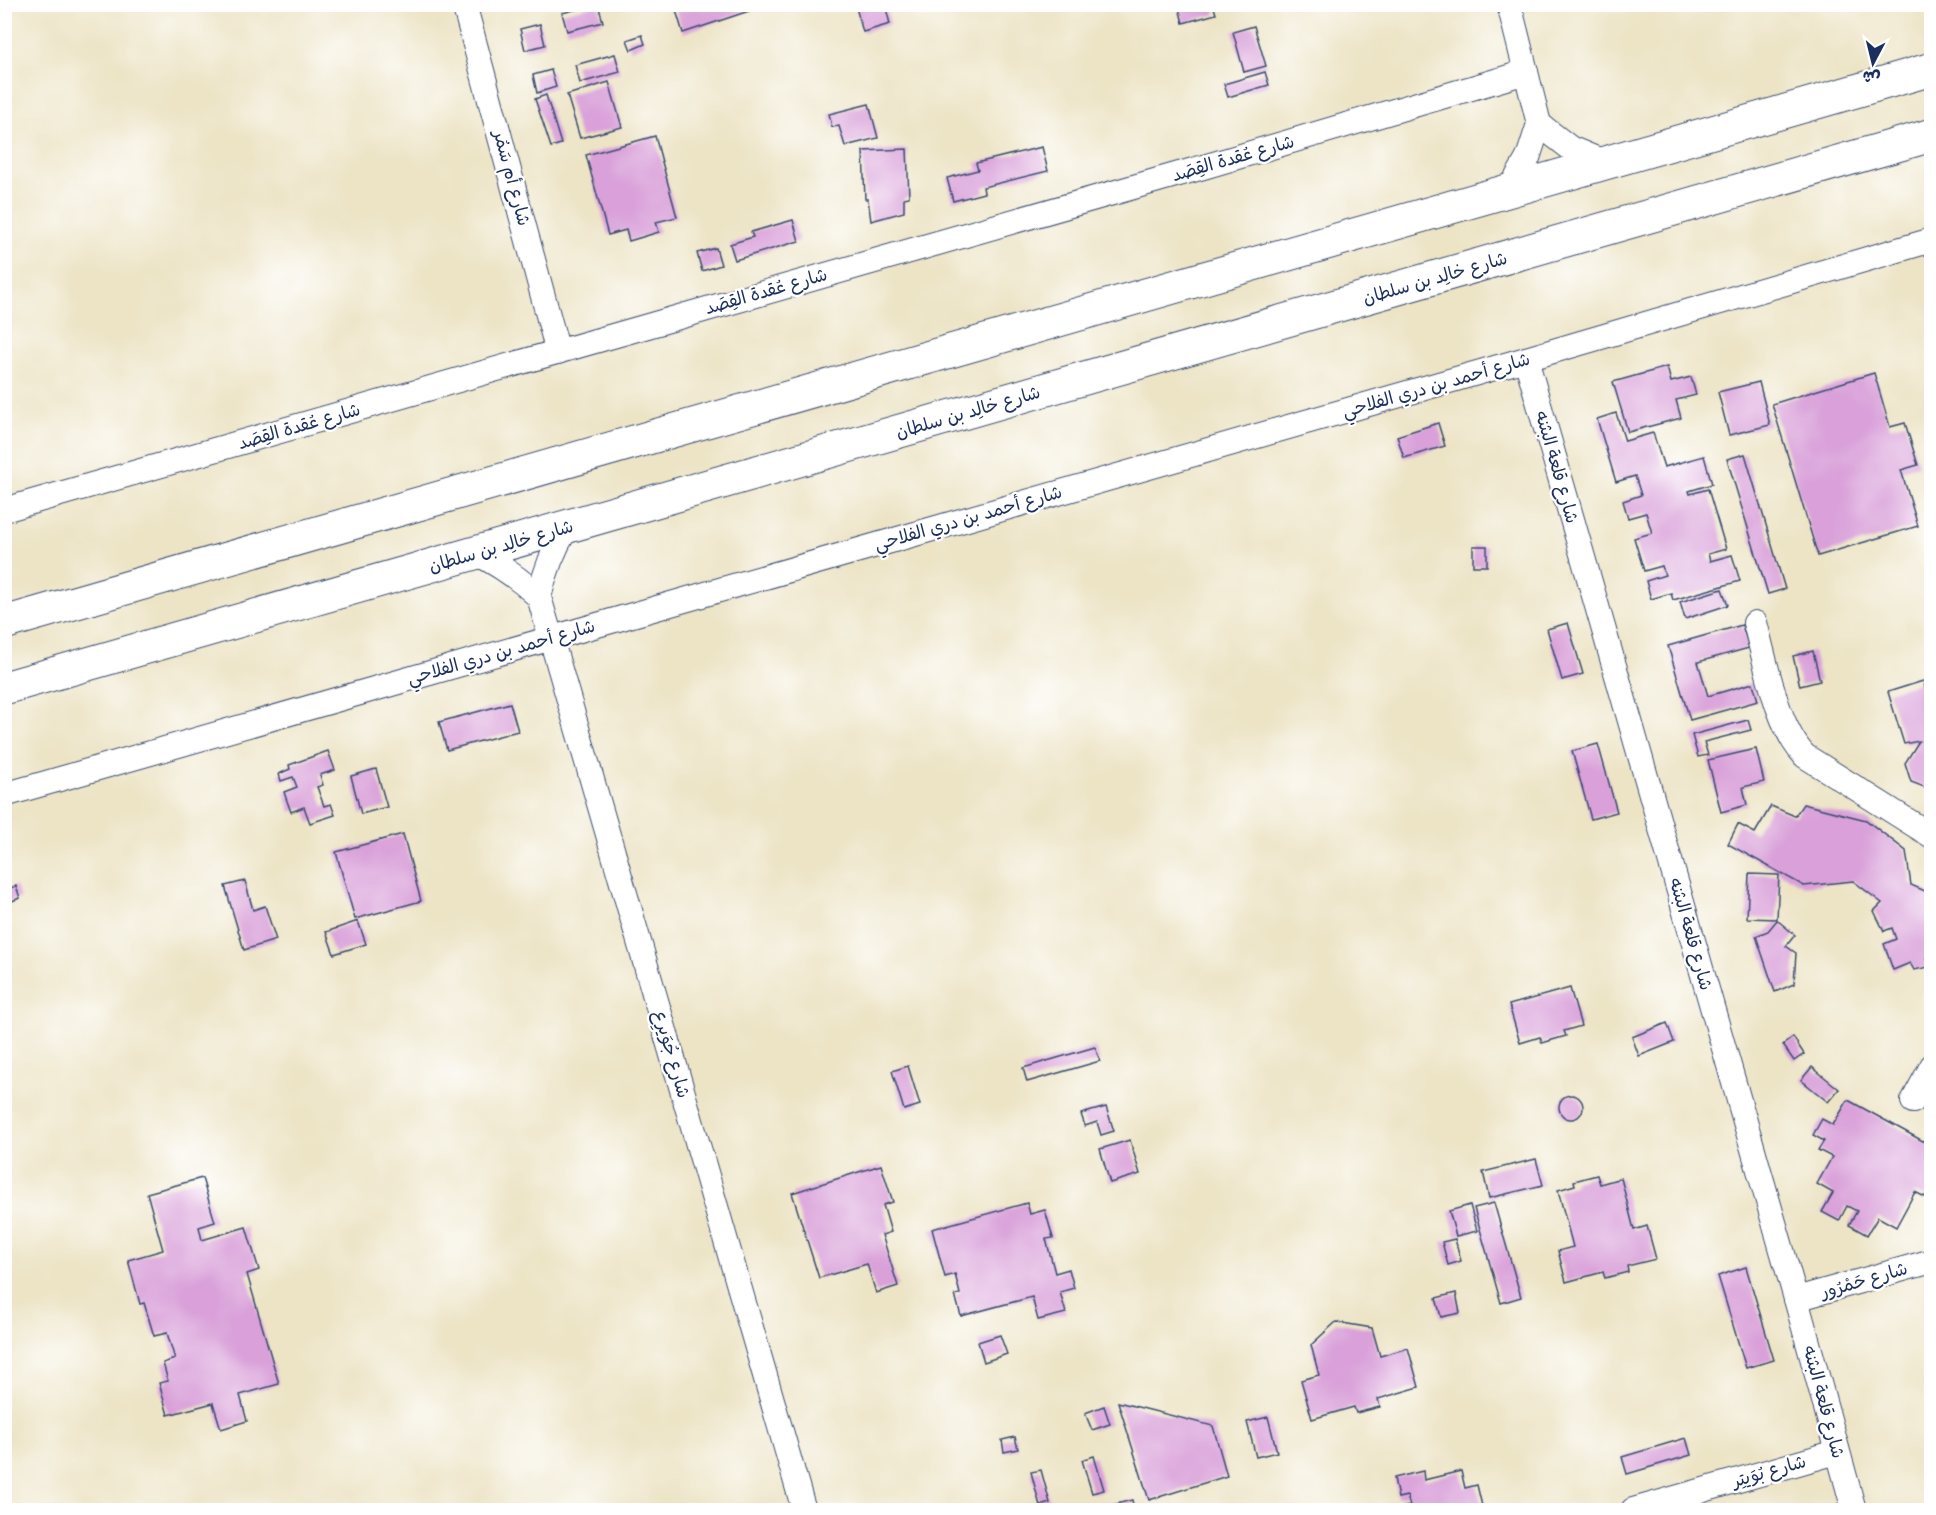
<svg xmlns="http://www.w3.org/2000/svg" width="1936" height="1515" font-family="Sriracha,'Playpen Sans Arabic',sans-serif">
  <rect width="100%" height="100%" fill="#fff"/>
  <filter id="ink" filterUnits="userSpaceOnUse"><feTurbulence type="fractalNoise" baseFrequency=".0167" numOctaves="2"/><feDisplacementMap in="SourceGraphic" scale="12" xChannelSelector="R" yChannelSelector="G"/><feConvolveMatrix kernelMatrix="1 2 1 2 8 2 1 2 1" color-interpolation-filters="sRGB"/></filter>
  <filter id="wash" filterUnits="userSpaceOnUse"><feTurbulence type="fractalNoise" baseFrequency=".008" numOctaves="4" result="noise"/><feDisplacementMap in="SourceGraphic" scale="24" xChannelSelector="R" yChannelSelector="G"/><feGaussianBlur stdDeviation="1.35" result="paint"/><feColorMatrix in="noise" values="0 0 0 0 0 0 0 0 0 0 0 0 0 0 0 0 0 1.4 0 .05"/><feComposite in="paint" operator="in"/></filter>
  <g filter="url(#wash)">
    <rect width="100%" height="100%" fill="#ede4c6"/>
    <g id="blocks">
      <g fill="#d9a0d9">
        <polygon points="598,4 603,22 567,31 562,13"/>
        <polygon points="674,4 757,4 758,8 683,33"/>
        <polygon points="855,4 885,4 890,24 863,32"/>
        <polygon points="1178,4 1213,4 1216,14 1183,23"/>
        <polygon points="540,24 545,45 525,50 520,29"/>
        <polygon points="1254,26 1266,66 1244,72 1233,32"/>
        <polygon points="642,35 645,44 631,50 627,40"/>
        <polygon points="615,54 620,72 580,83 575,65"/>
        <polygon points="551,70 556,87 537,93 533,75"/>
        <polygon points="1265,72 1269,85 1228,97 1224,84"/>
        <polygon points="609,82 622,127 580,138 567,95"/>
        <polygon points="546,95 561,144 551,147 535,99"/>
        <polygon points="869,104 878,138 845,146 839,126 832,127 829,114"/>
        <polygon points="655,136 677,217 656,222 659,232 629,241 626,230 608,235 586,155"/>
        <polygon points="1042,147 1048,171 983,187 984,193 953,201 947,178 978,170 976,163"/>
        <polygon points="907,149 909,197 904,198 904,212 871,221 868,199 865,199 863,151"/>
        <polygon points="793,220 799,241 735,260 730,244 753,237 751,232"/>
        <polygon points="716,248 721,265 702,271 697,253"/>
        <polygon points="1667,367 1671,382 1691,377 1696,395 1676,400 1681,418 1628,432 1613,382"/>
        <polygon points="1874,373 1890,427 1905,423 1918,465 1901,470 1918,526 1818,556 1772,404"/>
        <polygon points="1759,382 1770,425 1729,435 1718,392"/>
        <polygon points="1616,413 1625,441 1653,433 1664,467 1704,456 1712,484 1689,491 1690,494 1708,489 1726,549 1708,554 1710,561 1732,555 1740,581 1673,600 1671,593 1651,599 1646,581 1665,575 1662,566 1644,571 1634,538 1652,533 1646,513 1628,518 1623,501 1641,495 1635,476 1616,482 1597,419"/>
        <polygon points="1438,423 1445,446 1404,458 1397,436"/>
        <polygon points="1745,454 1785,589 1768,594 1727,459"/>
        <rect x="1473" y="546" width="14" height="20"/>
        <polygon points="1722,589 1728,605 1685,619 1680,602"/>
        <polygon points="1568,623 1583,674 1562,680 1547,629"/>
        <polygon points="1742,625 1749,648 1698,662 1708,696 1753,683 1758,701 1690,720 1668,646"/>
        <polygon points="1813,651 1820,681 1800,686 1793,656"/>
        <polygon points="1923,681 1932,708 1932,790 1911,782 1905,763 1919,741 1904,744 1888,692"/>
        <polygon points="510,703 518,731 447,750 439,722"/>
        <polygon points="1748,720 1751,730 1704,742 1708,755 1698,757 1692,735"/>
        <polygon points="1598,744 1617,812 1591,819 1572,751"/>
        <polygon points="1756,749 1764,782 1743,787 1747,805 1721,812 1708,760"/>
        <polygon points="328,751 335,770 320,775 323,785 317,787 324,806 331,804 335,815 310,823 304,807 291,812 287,801 284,792 297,787 293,777 281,781 279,774 290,769 289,765"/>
        <polygon points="376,769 387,807 361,814 351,776"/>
        <polygon points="1803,804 1866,820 1906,851 1911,885 1932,894 1932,908 1928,913 1932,924 1932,958 1927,958 1929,967 1914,970 1910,963 1893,970 1884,944 1896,939 1892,928 1884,931 1874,911 1882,903 1853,881 1804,886 1728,844 1738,824 1755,833 1771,806 1795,816"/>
        <polygon points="403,834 421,901 355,919 336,852"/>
        <polygon points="1749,874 1779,875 1777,919 1747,918"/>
        <polygon points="245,881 253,910 265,906 276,940 244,950 225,886"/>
        <polygon points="16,886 20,898 4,904 4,890"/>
        <polygon points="1777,920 1795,935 1786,946 1796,953 1794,984 1775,992 1756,936 1768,931"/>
        <polygon points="358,921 366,944 334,954 326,932"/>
        <polygon points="1570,988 1581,1026 1564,1031 1566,1036 1542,1043 1540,1037 1520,1043 1509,1005"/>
        <polygon points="1667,1023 1674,1042 1639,1056 1632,1037"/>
        <polygon points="1793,1037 1804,1054 1794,1061 1783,1045"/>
        <polygon points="1095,1047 1100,1061 1027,1082 1023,1068"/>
        <polygon points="908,1066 920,1105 904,1110 892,1071"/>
        <polygon points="1812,1067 1839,1089 1828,1102 1801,1080"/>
        <circle cx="1571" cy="1107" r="12"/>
        <polygon points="1848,1100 1932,1146 1932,1163 1927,1171 1932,1174 1932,1186 1925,1197 1915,1192 1896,1227 1878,1217 1867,1235 1849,1225 1857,1211 1847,1206 1839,1221 1822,1212 1833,1193 1817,1184 1832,1157 1818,1150 1824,1141 1813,1135 1822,1119 1833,1125"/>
        <polygon points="1106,1107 1114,1131 1101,1135 1097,1122 1085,1126 1081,1114"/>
        <polygon points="1130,1140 1140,1174 1110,1183 1100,1149"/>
        <polygon points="1536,1159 1543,1185 1489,1198 1483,1172"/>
        <polygon points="881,1165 893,1202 883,1205 891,1232 882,1235 898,1286 876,1293 867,1264 819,1278 792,1193"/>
        <polygon points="1597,1175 1600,1184 1621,1178 1634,1230 1647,1226 1656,1259 1627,1266 1628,1272 1605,1278 1603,1272 1566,1282 1558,1251 1573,1247 1558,1190 1575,1185 1574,1181"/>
        <polygon points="202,1178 215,1222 199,1227 202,1240 246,1227 259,1270 247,1274 279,1384 240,1395 247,1421 221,1429 213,1403 168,1415 159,1383 168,1381 163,1363 175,1359 167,1333 154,1336 144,1303 140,1304 128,1260 163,1250 147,1193"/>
        <polygon points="1027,1203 1030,1214 1045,1210 1053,1238 1046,1239 1055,1273 1069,1269 1074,1288 1060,1292 1066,1313 1038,1320 1032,1297 961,1316 955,1295 960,1294 955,1274 945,1277 932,1229"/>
        <polygon points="1494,1203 1521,1297 1501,1303 1474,1208"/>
        <polygon points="1470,1205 1477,1231 1456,1236 1449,1211"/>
        <polygon points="1455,1239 1461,1261 1448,1265 1442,1242"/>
        <polygon points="1746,1267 1774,1360 1746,1368 1718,1276"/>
        <polygon points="1456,1293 1460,1313 1441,1317 1436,1298"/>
        <polygon points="1336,1322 1372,1328 1380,1356 1408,1348 1419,1387 1378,1399 1380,1407 1356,1413 1354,1407 1312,1419 1301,1380 1319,1375 1311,1345"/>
        <polygon points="1000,1335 1007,1354 984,1362 978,1342"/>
        <polygon points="1118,1402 1213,1426 1227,1476 1149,1500"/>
        <polygon points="1104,1406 1110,1424 1092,1430 1085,1413"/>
        <polygon points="1268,1417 1277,1452 1256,1457 1247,1422"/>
        <polygon points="1015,1437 1018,1449 1004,1452 1002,1440"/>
        <polygon points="1686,1438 1691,1455 1627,1474 1622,1457"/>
        <polygon points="1094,1456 1104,1490 1092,1493 1082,1460"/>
        <polygon points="1041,1470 1050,1503 1040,1506 1031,1472"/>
        <polygon points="1423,1471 1424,1480 1461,1471 1465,1488 1477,1485 1483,1510 1405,1510 1404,1507 1410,1506 1407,1496 1398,1498 1394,1478"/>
        <polygon points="1132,1500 1134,1510 1113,1510 1112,1505"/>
      </g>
    </g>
  </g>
  <g filter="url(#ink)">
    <use href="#blocks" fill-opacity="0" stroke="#3a4a6e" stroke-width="1.5"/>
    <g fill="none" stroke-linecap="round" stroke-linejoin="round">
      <g stroke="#3a4a6e" stroke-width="26">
        <g id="street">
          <polyline points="464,4 558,352"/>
          <polyline points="1509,4 1539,124 1528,158 1510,189"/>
          <polyline points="1539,124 1570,148 1606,163"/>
          <polyline points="1526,359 1796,1299 1854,1510"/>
          <polyline points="4,510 1200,168 1526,72"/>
          <path d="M567 527C553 550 545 571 539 597L804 1510"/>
          <path d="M476 553C500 565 520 579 539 597"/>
          <path d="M1755 623C1766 663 1777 727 1805 756L1932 836"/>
          <polyline points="4,795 1526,359 1932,240"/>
          <polyline points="1913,1101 1932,1066"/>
          <polyline points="1796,1299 1932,1261"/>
          <polyline points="1633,1510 1837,1452"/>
        </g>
      </g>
      <g stroke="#3a4a6e" stroke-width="35">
        <g id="primary">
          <polyline points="4,623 1932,69"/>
          <polyline points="4,688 1932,135"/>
        </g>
      </g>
      <use href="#street" stroke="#fff" stroke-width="24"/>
      <use href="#primary" stroke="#fff" stroke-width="33"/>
    </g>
  </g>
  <g text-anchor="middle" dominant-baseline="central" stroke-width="4.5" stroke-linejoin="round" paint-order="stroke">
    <g font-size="18" fill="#1b2f5e" stroke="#fff">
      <text transform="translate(1233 158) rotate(-16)">شارع عُقدة القِصَد</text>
      <text transform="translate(512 178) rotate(75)">شارع أم سَمُر</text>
      <text transform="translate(1435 278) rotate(-16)">شارع خالِد بن سلطان</text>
      <text transform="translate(766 291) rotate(-16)">شارع عُقدة القِصَد</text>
      <text transform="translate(1436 385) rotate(-16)">شارع أحمد بن دري الفلاحي</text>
      <text transform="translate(968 412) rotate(-16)">شارع خالِد بن سلطان</text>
      <text transform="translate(299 426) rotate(-16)">شارع عُقدة القِصَد</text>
      <text transform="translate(1557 467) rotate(74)">شارع قلعة البثنه</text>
      <text transform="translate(968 518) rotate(-16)">شارع أحمد بن دري الفلاحي</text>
      <text transform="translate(501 546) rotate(-16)">شارع خالِد بن سلطان</text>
      <text transform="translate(501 652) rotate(-16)">شارع أحمد بن دري الفلاحي</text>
      <text transform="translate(1691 934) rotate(74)">شارع قلعة البثنه</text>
      <text transform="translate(672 1054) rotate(74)">شارع جُوَيرِع</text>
      <text transform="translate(1864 1280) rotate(-16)">شارع حَمْرُور</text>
      <text transform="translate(1824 1402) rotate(75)">شارع قلعة البثنه</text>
      <text transform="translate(1769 1471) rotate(-16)">شارع بُوَيتِر</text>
    </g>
  </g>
  <rect width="1936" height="1515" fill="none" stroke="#fff" stroke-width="24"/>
  <g transform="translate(1873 63) rotate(187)" stroke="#ffffff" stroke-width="4.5" paint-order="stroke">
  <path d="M0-4.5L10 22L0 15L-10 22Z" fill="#1b2f5e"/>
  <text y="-9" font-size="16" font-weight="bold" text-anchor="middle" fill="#1b2f5e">ش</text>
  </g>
</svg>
